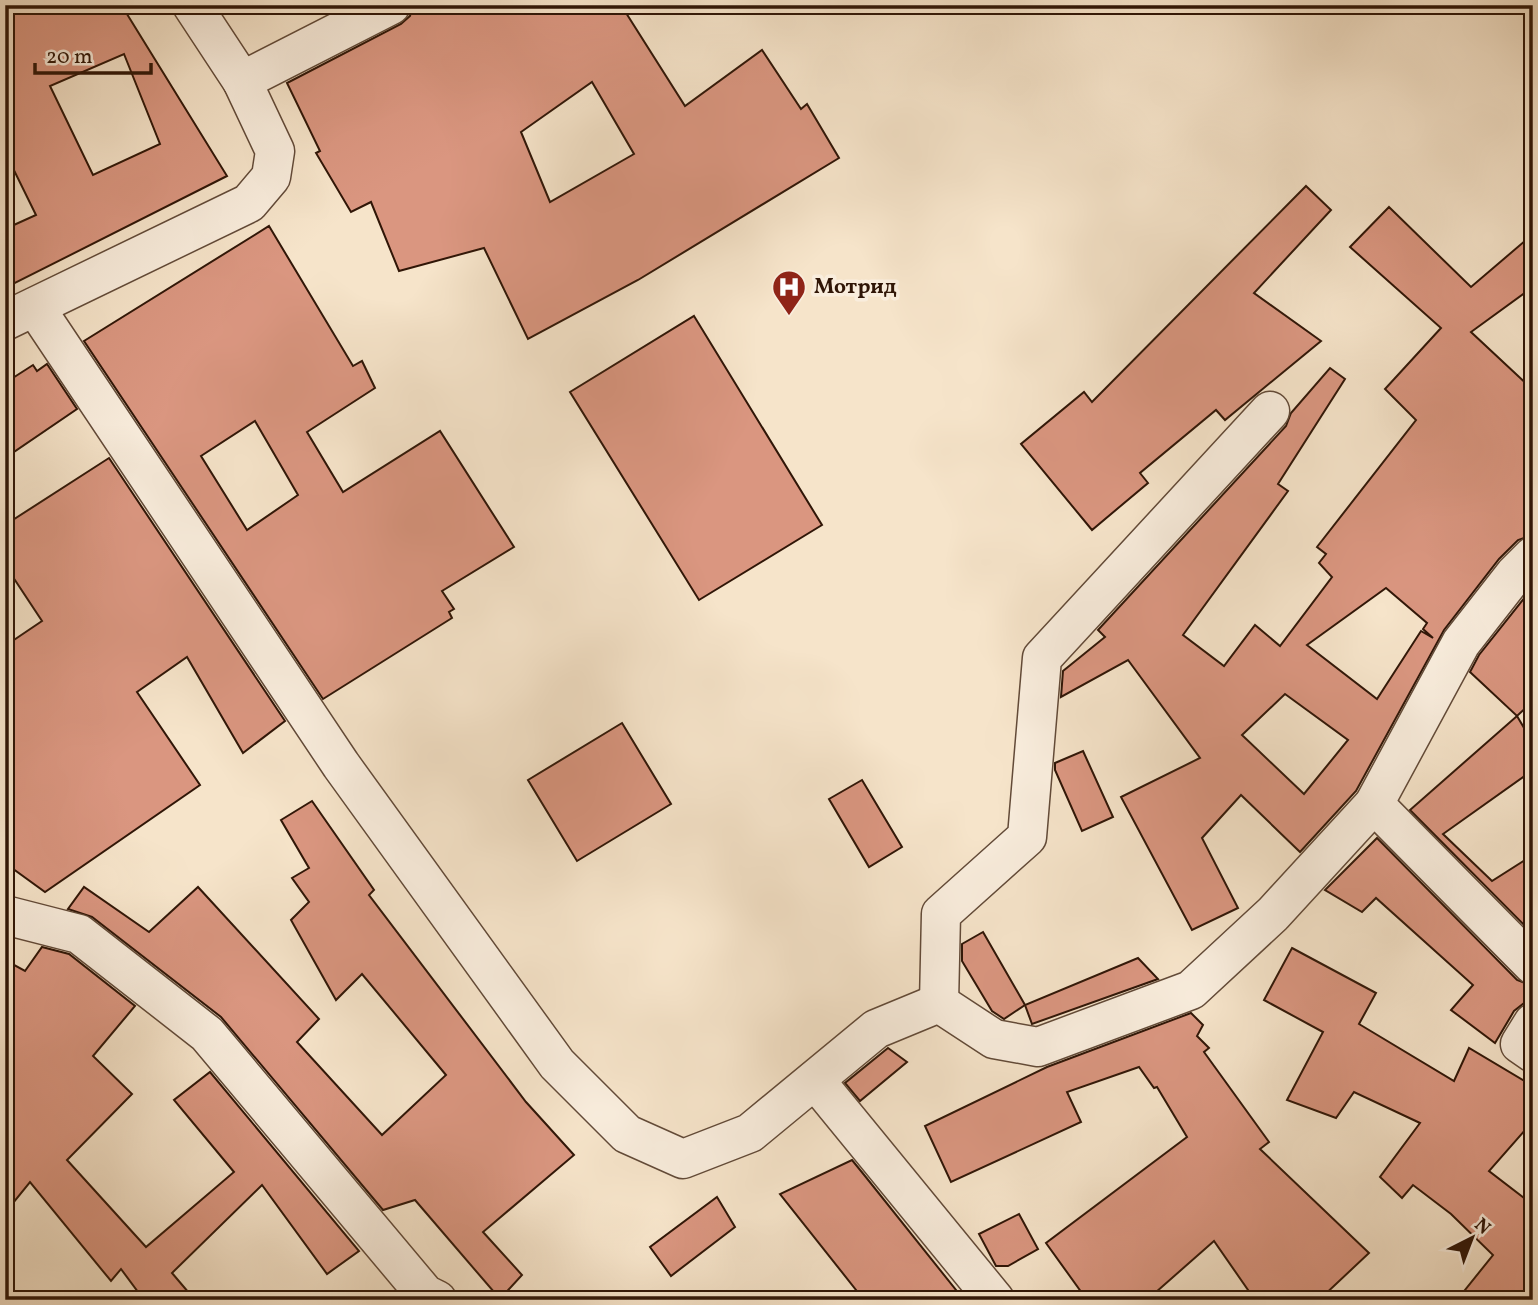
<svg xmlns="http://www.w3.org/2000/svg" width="1538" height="1305" font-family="Vollkorn,serif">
  <rect width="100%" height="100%" fill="#f6e4ca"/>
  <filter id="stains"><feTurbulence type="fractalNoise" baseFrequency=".00286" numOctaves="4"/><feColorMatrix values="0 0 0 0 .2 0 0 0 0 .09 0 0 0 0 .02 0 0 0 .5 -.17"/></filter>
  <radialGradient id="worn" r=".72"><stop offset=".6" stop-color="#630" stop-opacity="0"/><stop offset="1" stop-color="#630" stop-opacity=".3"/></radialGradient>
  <g fill="#da9680" stroke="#301607" stroke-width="2" fill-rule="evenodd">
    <path d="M5 5 122 6 227 176 5 288V229L36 215 5 152ZM124 54 160 144 93 175 50 86Z"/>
    <path d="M413 5H621L685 106 762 50 801 109 807 104 839 158 638 280 528 339 484 248 399 271 371 202 351 212 316 153 320 151 287 83 401 24 410 16ZM592 82 634 154 550 202 521 132Z"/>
    <polygon points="1306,186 1331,210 1254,293 1321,341 1225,420 1216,410 1140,473 1148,483 1092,530 1021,444 1084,392 1092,402"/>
    <path d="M1389 207 1471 287 1533 234V287L1471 332 1533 390V535L1518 540 1499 559 1444 630 1356 791 1300 852 1241 795 1202 838 1238 908 1192 930 1121 797 1200 758 1128 660 1061 697 1063 671 1105 637 1098 630 1286 426 1291 413 1330 368 1345 379 1278 484 1288 491 1183 635 1224 666 1255 625 1280 646 1332 577 1319 563 1326 554 1317 547 1416 420 1385 389 1441 328 1350 247ZM1386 588 1427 623 1423 629 1433 638 1421 631 1377 699 1307 645ZM1285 694 1348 740 1304 794 1242 735Z"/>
    <path d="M269 226 353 366 362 361 375 388 307 432 343 492 440 431 514 547 442 591 454 609 449 612 452 618 323 699 84 341ZM255 421 298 495 247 530 201 456Z"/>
    <polygon points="694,316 822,525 699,600 570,392"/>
    <polygon points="47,364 77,409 5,458 5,383 33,365 37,371"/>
    <polygon points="109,458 285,721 243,753 187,657 137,692 200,785 45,892 5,863 5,646 42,621 5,565 5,525"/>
    <polygon points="1533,587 1533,701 1517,716 1470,672 1479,655"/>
    <polygon points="1517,716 1533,743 1533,770 1443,834 1492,881 1533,855 1533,934 1410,810"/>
    <polygon points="622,723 671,804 577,861 528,780"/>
    <polygon points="1083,751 1113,817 1082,831 1055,770 1055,763"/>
    <polygon points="862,780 902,847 869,867 829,799"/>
    <polygon points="312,801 374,890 369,895 526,1102 574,1155 483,1232 522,1275 500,1299 415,1200 383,1210 221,1017 92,917 68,909 84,887 149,932 198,887 319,1019 297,1042 382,1135 446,1075 362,974 336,1000 291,920 309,902 292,878 309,868 281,820"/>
    <polygon points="1377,838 1517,980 1533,986 1533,996 1514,1011 1495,1043 1451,1010 1473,985 1376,898 1362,912 1325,890"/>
    <polygon points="983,932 1025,1005 1004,1019 992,1011 962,961 962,944"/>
    <polygon points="42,947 69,954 135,1006 93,1056 132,1094 67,1160 146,1247 234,1172 174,1100 210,1072 359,1251 327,1274 262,1185 172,1273 195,1300 144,1300 121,1269 111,1281 30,1182 5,1213 5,960 25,971"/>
    <polygon points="1292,948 1376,993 1359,1024 1454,1081 1469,1048 1533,1086 1533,1121 1489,1171 1533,1205 1533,1300 1457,1300 1493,1255 1451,1214 1413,1185 1402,1198 1380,1177 1420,1123 1354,1092 1336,1118 1287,1100 1323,1032 1264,1000"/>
    <polygon points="1138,958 1158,979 1032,1024 1025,1005"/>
    <polygon points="1191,1013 1203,1025 1197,1036 1209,1048 1204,1052 1269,1142 1260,1149 1369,1253 1319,1300 1255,1300 1214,1241 1147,1300 1087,1300 1046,1243 1187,1137 1157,1087 1154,1088 1139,1067 1067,1092 1081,1122 951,1182 925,1126 1047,1067"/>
    <polygon points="888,1048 907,1062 860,1101 845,1083"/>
    <polygon points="852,1160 865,1176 964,1300 864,1300 780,1194"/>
    <polygon points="717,1197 735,1227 671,1276 650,1247"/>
    <polygon points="1019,1214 1038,1249 1008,1266 996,1266 979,1234"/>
  </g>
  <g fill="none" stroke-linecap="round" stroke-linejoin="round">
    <g stroke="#624a38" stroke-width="41">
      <g id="minor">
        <polyline points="192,5 242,81 391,5"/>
        <polyline points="35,307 341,765 557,1064 627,1134 683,1159 750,1133 876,1029 939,1003 994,1039 1038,1047 1191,990 1273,914 1374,804 1461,643 1515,574 1533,556"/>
        <polyline points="5,321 249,203 271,177 275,151 242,81"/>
        <polyline points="1374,804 1533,965"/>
        <polyline points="5,915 79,934 207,1034 425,1294 437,1300"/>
        <polyline points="939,1003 941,914 1027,837 1042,658 1270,411"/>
        <polyline points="1533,1023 1520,1044 1533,1053"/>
        <polyline points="815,1080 995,1300"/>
      </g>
    </g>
    <use href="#minor" stroke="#f9eddd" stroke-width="38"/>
  </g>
  <defs>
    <g id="hospital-pin" transform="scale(1.75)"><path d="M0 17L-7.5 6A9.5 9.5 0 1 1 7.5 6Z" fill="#8f2418" stroke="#f9eddd"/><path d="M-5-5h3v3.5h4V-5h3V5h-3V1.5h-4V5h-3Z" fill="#fff"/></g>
  </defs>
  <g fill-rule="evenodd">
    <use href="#hospital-pin" x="789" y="287"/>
  </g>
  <g text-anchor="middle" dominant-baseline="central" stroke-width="7" stroke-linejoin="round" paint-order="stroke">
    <g font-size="21" font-weight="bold" fill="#301607" stroke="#f9eddd" text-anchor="start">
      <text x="814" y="287">Мотрид</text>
    </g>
  </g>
  <rect width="1538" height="1305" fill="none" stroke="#f6e4ca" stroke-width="28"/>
  <rect x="7" y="7" width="1524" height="1291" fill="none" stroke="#301607" stroke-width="3.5"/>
  <rect x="14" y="14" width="1510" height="1277" fill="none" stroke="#301607" stroke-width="2"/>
  <g transform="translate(1472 1238) rotate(42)" stroke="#f9eddd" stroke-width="5" paint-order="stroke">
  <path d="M0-5L12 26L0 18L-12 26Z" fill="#301607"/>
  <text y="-10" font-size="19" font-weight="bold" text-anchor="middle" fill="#301607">N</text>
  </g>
  <path d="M35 63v10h116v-10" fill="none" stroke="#301607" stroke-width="3.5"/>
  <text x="46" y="63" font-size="21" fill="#301607" stroke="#f9eddd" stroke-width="5" paint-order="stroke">20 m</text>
  <rect width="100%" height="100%" filter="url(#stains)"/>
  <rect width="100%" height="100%" fill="url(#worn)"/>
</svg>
